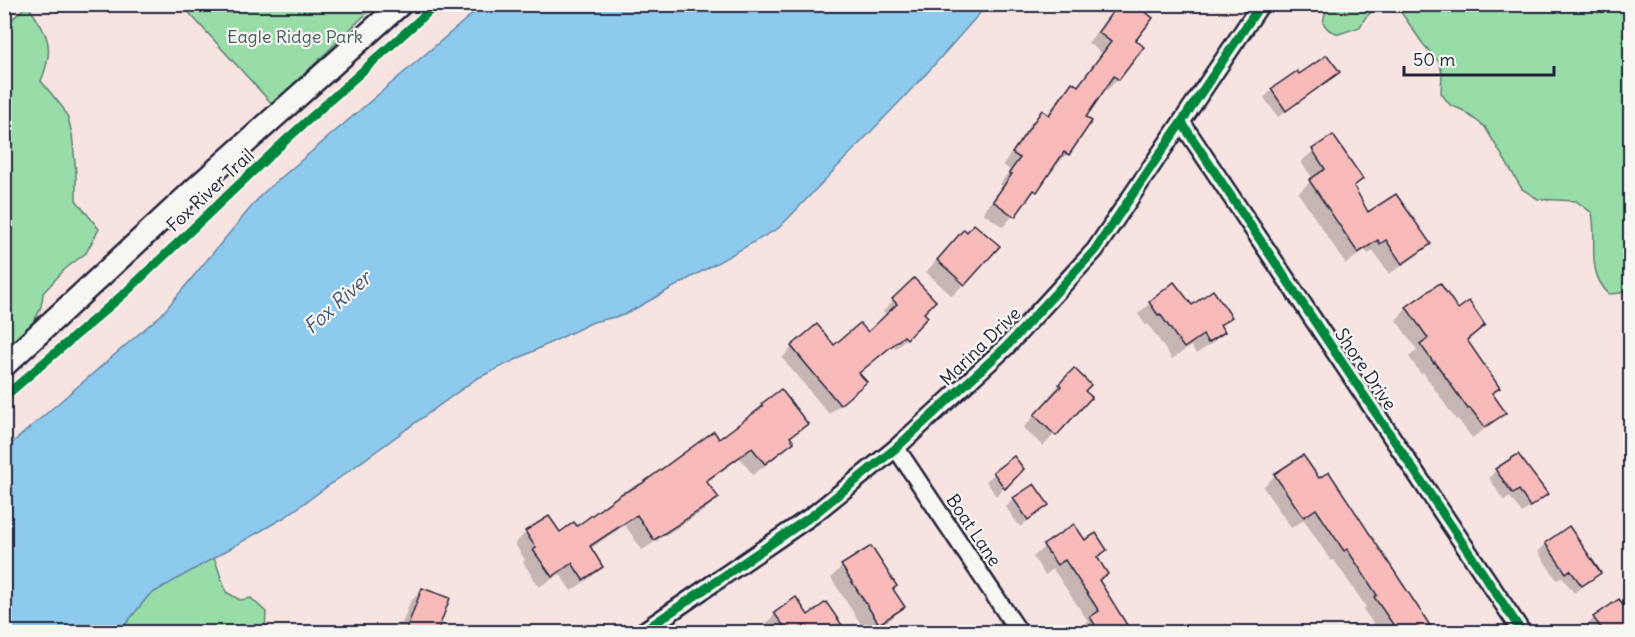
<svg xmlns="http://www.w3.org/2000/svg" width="1635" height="637" font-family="Delius,sans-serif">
  <rect width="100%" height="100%" fill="#f7e4e1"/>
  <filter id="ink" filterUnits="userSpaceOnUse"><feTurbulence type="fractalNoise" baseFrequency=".0167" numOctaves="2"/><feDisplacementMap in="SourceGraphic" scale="12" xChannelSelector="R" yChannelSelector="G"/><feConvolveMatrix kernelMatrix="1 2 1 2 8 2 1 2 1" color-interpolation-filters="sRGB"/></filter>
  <g filter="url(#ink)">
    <g fill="#98dca8" stroke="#5d7f72" stroke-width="1.5">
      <polygon points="182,5 375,5 273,105"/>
      <polygon points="1327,5 1327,4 1379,5 1365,18 1360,27 1339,34 1329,30 1323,23"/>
      <path d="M1396 5H1630V289L1620 293 1609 294C1585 271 1598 241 1592 213L1576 201 1538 199 1522 189 1485 127 1462 110 1450 105 1441 93 1442 73 1439 62 1423 44Z"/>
      <path d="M29 7C49 37 55 47 41 81L63 108 68 118 72 134 76 173V200L99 229 86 253 65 269 43 293C42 321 24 331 5 348V26L24 8Z"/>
      <polygon points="214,557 226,592 240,600 251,598 266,612 265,632 119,632 149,595"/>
    </g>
    <polygon fill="#8ecaee" stroke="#6387a6" stroke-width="1.5" points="484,4 987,5 927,73 779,228 624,315 593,322 476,379 285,517 149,595 119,632 5,632 5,449 162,314 262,194"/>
    <g fill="#0003">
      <polygon points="1118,4 1134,41 1118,79 1107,90 1104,88 1083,117 1067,154 1057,165 1054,163 1035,191 1003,227 983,213 1002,186 1000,184 1010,170 1003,165 1031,123 1042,112 1047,115 1062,94 1072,83 1077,87 1102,53 1088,43"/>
      <polygon points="1299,76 1330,79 1278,117 1264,98 1272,90"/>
      <polygon points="1333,137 1361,179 1353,187 1368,214 1429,244 1417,256 1389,274 1373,251 1368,254 1365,250 1346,264 1298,193 1313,179 1301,162 1313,151"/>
      <polygon points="952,243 964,284 952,296 926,272"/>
      <polygon points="914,280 922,313 906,338 896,348 893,345 858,374 854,393 829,414 782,358 792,347 834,347 868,335 887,316 883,311"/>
      <polygon points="1150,303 1191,307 1230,317 1219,327 1223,332 1211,344 1196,354 1191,346 1172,359 1148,324 1146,326 1138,314"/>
      <polygon points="1407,308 1458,311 1483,325 1466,341 1498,387 1491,395 1504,413 1492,424 1472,438 1458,419 1456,420 1423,372 1421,374 1409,357 1417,350 1396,320"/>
      <polygon points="1074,370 1083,391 1090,398 1043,446 1023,428 1051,398 1049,396"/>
      <polygon points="762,405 806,423 789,439 792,442 780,454 753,475 740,458 706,483 717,498 705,510 642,550 625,525 590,549 602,567 590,578 571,591 560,574 539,587 523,562 525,560 515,544 526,532 560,534 576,529 719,441 751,417"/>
      <polygon points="1303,457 1434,632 1379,632 1363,609 1366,607 1334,560 1331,561 1304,520 1291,528 1263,487 1275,475"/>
      <polygon points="1014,458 1022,469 996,496 986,481"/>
      <polygon points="1496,470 1546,494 1522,513 1510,497 1504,501 1489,478"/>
      <polygon points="1034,486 1047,505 1020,527 1006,507 1014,499"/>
      <polygon points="1084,542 1106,550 1096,559 1106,574 1098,581 1130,632 1083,632 1080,629 1088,621 1053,569 1045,575 1033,557 1044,547"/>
      <polygon points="1546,544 1599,573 1574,593 1562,577 1557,580 1538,552"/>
      <polygon points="842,566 891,589 903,607 891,619 870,632 866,632 831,578"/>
      <polygon points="422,590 435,632 390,632 399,623 402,624 410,602"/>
      <polygon points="1619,601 1630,618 1630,632 1585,632 1583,630 1594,618"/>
      <polygon points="775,614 808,617 832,632 768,632 764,626"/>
    </g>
    <g fill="#f8bbba" stroke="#22223b" stroke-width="1.5">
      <polygon points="1118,4 1135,4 1153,18 1136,40 1144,47 1119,80 1114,76 1086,117 1092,121 1069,155 1064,152 1037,192 1034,190 1015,217 993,201 1012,174 1009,173 1020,158 1012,153 1042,110 1049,115 1072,82 1078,86 1111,42 1098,32"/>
      <polygon points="1327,55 1340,72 1286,111 1271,89 1297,71 1299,74"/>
      <polygon points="1333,135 1363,179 1354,186 1368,212 1396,194 1431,244 1402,264 1386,240 1380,244 1378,240 1358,253 1309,180 1325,169 1312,149"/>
      <polygon points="974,224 1000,246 965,285 937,260 964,229 967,232"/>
      <polygon points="914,278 936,301 924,313 928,317 907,339 904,336 859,373 867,382 840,405 791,346 817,324 834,345 860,323 868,332 897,304 892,299"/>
      <polygon points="1174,282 1192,305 1213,290 1232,317 1220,325 1225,332 1208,343 1203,335 1184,348 1160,314 1158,315 1149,302"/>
      <polygon points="1440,283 1458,309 1469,301 1485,325 1467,340 1500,388 1492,393 1506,413 1485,427 1474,413 1470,408 1468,409 1435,362 1434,363 1420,344 1428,338 1406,307"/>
      <polygon points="1074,368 1091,385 1085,391 1092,397 1056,436 1034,415 1061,386 1059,384"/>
      <polygon points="781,389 808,424 790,437 794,442 765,464 752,448 706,481 719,498 654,540 637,515 590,546 603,567 583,580 572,563 552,577 533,550 536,548 525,531 549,516 560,532 574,522 577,526 621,494 641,484 714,431 719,439 763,406 761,404"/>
      <polygon points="1518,454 1548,494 1530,507 1519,490 1513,494 1495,469"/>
      <polygon points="1303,455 1319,478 1329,472 1435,633 1399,633 1374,597 1377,595 1347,549 1344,551 1316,509 1304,517 1299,511 1274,474"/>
      <polygon points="1014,456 1024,469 1005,489 993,472"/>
      <polygon points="1034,484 1049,505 1028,520 1013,498"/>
      <polygon points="1074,524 1085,540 1096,533 1107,550 1097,557 1108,574 1099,580 1132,633 1100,633 1090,617 1099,611 1065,560 1057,565 1043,545"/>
      <polygon points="1569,526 1601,573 1582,586 1570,570 1566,573 1545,543"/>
      <polygon points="871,546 897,586 893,589 905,607 879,624 841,565"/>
      <polygon points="422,588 450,598 437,633 405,633"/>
      <polygon points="796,597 808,615 826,602 842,625 832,633 783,633 787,630 774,613"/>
      <polygon points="1619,599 1630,616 1630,633 1605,633 1593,617"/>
    </g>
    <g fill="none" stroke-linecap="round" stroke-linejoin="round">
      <g stroke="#22223b" stroke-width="21">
        <g id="minor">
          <polyline points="1182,123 1522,632"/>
          <polyline points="896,448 1019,632"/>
          <polyline points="642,632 813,515 896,448 1007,346 1095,250 1261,4"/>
        </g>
      </g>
      <g stroke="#22223b" stroke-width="26">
        <polyline id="tertiary" points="4,366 200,184 401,4"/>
      </g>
      <use href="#minor" stroke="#f6f6f2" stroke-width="16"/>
      <use href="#tertiary" stroke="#f6f6f2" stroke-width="21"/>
      <g stroke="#f6f6f2" stroke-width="13">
        <g id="cycleway">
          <polyline points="1182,123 1522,632"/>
          <polyline points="4,397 126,292 287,139 437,4"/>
          <polyline points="642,632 813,515 896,448 1007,346 1095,250 1261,4"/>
        </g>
      </g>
      <use href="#cycleway" stroke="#00873e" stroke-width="9"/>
    </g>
  </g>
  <g text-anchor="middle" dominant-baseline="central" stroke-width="4.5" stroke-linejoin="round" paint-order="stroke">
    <g font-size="18" fill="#455a5c" stroke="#f6f6f2">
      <text x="295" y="36">Eagle Ridge Park</text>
    </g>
    <g font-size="18" fill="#22223b" stroke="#f6f6f2">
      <text transform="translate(210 190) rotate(-43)">Fox River Trail</text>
      <text transform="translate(980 346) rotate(-44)">Marina Drive</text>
      <text transform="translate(1366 369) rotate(56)">Shore Drive</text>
      <text transform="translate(974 530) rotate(56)">Boat Lane</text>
    </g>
    <g font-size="20" font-style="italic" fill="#425471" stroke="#f6f6f2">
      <text transform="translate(337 302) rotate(-42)">Fox River</text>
    </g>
  </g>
  <rect width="1635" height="637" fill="none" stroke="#f6f6f2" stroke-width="24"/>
  <rect x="12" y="12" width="1611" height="613" fill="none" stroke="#22223b" stroke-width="2" filter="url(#ink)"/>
  <path d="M1404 66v9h150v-9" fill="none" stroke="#22223b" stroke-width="3"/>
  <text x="1413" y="66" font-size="18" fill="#22223b" stroke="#f6f6f2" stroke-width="4.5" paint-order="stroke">50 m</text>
</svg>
